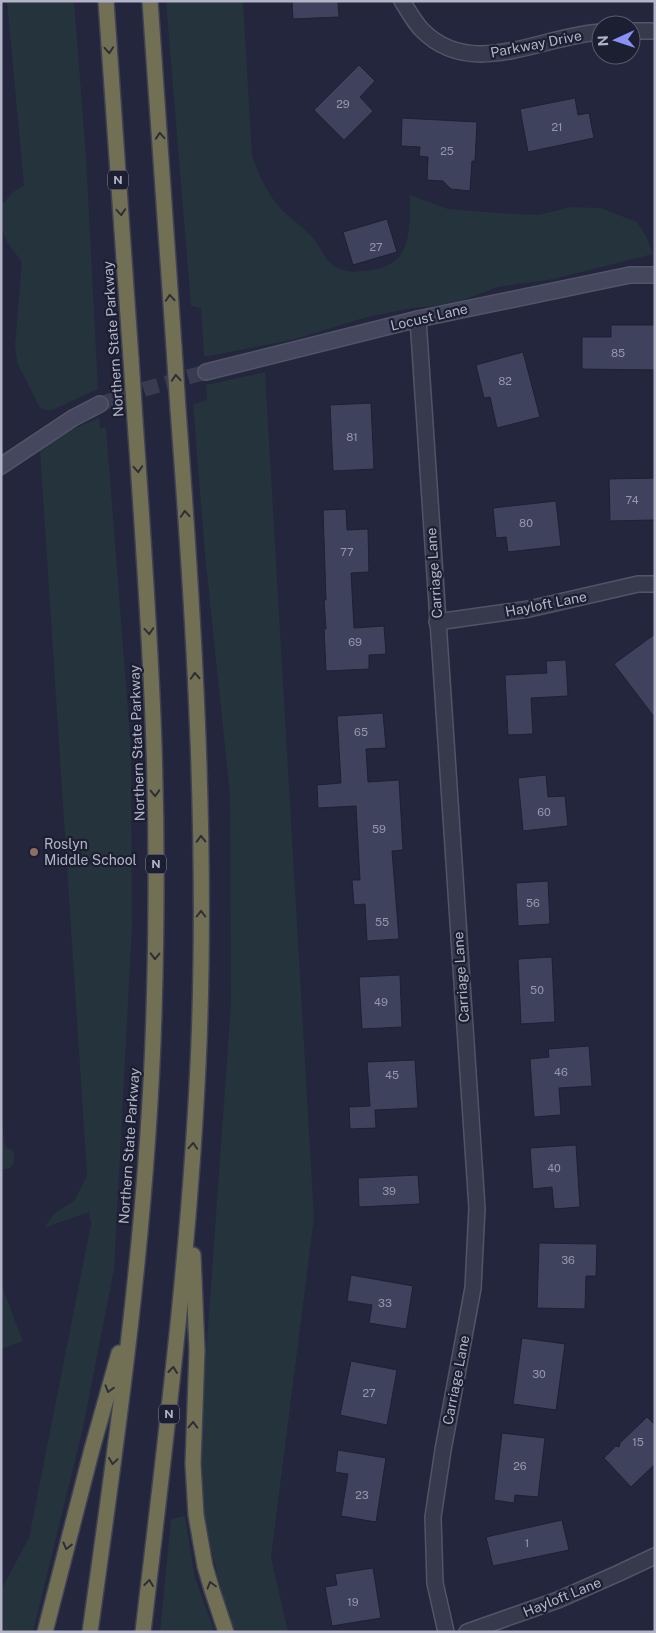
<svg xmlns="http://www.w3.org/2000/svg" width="656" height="1633" font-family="'Public Sans',sans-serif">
  <rect width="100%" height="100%" fill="#23263c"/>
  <g fill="#25333d">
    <path d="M7 1H74L86 157 98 389 50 411 40 408 17 362 15 346 22 262C4 238 1 237 1 206L13 192 24 186Z"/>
    <path d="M166 1H243L252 155C258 174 268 196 283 211 293 221 305 228 314 239 320 247 326 261 334 266 344 272 353 272 364 271 412 268 410 233 410 195L448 209 515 214 539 215 570 207 601 208 637 222 646 236 653 254 554 279 498 287 452 304 413 308 367 317 292 340 204 357 201 308 191 306Z"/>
    <polygon points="265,372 314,1218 271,1557 288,1632 235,1632 224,1601 200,1503 199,1433 209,1315 231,1002 230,795 205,554 193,404 207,400 206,385"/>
    <polygon points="99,418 100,428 106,427 131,750 132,926 114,1269 83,1428 33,1632 1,1632 1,1590 29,1538 91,1224 89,1212 44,1228 55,1213 75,1200 87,1175 40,451 71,430"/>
    <path d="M1 1115 5 1147 13 1151C17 1161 13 1171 1 1169Z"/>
    <polygon points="1,1284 23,1341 1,1349"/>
    <polygon points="185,1516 195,1578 215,1632 160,1632 171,1519"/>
  </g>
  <g fill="#3f425c" stroke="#1e2033">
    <polygon points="292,1 338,1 339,17 293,19"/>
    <polygon points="359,65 375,81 360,97 373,111 344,140 314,110"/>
    <polygon points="575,98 578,115 589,113 594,138 528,152 520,109"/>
    <polygon points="402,118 477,122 475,161 472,161 470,191 451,189 443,181 427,180 428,157 419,156 420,147 401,146"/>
    <polygon points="387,219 397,252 353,265 343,232"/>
    <polygon points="611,325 655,325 655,370 582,369 582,337 611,337"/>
    <polygon points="523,352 540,417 497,428 490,397 484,398 476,365"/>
    <polygon points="371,403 374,469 333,471 330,405"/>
    <polygon points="655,478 655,520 610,521 609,479"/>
    <polygon points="556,501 561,546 508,552 506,537 496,538 493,508"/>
    <polygon points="346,509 347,530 368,529 369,572 351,573 354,628 384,626 386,654 369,655 369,669 326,671 324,629 326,629 324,600 326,600 323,510"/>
    <polygon points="655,634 655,718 614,664"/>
    <polygon points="566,660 568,696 531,698 533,734 508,735 505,675 547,673 546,661"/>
    <polygon points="383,713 386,748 366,749 368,782 399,780 403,850 392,851 399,939 367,941 365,904 354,905 352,880 360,880 356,806 318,808 317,785 341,783 337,716"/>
    <polygon points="546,775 548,797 565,796 568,826 523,831 518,778"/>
    <polygon points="548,881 550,924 518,926 516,883"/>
    <polygon points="552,957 555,1022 521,1024 518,959"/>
    <polygon points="400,975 402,1027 362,1029 359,977"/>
    <polygon points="589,1046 592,1086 559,1088 561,1115 534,1117 530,1059 549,1057 548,1049"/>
    <polygon points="415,1060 418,1108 375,1110 376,1128 350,1129 349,1107 370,1106 367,1062"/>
    <polygon points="576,1145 580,1207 554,1209 552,1187 533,1189 530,1148"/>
    <polygon points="418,1175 420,1204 359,1207 358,1178"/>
    <polygon points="539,1243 597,1244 596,1276 586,1276 585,1309 537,1308"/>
    <polygon points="351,1275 413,1286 406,1329 369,1323 372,1305 347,1301"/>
    <polygon points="522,1338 565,1344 556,1410 513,1404"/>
    <polygon points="351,1361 397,1370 387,1425 340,1415"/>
    <polygon points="647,1417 655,1425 655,1464 631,1487 604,1458 616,1446 619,1447 620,1443"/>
    <polygon points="502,1433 545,1438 538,1497 515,1495 514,1503 494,1500"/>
    <polygon points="338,1450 386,1458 376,1522 341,1516 348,1474 335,1472"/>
    <polygon points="562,1520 569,1550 493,1566 486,1537"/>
    <polygon points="373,1568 381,1618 332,1626 325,1587 337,1585 335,1574"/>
  </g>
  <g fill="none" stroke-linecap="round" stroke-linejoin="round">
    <polyline stroke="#393b51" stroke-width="15" stroke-dasharray="15 8" stroke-linecap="butt" points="100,404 145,389 206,372"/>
    <g stroke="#525467" stroke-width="18">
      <g id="street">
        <path d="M402 1C408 10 414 22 422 30 472 81 543 35 601 32"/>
        <polyline points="631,31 655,31"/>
        <polyline points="418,319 477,1208 473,1288 443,1450 433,1517 435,1583 446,1632"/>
        <polyline points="437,622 529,609 638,584 655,584"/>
        <polyline points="467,1632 558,1600 619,1573 655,1556"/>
      </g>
    </g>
    <g stroke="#525467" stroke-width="18">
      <g id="secondary">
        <polyline points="206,372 418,319 630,275 655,275"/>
        <polyline points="1,466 73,418 100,404"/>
      </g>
    </g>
    <g stroke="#3f4154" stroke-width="18">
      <g id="highway">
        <polyline points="106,1 131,359"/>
        <polyline points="150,1 174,347"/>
        <polyline points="193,1255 197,1350 193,1464 196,1515 205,1566 212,1590 226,1632"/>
        <polyline points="45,1632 92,1449 119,1353"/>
        <path d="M90 1632C119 1426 148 1220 154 1012 157 914 157 817 153 719 149 619 142 520 135 420"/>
        <path d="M143 1632C166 1436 191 1240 199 1043 207 831 194 620 178 409"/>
      </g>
    </g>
    <use href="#street" stroke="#37394d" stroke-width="15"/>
    <use href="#secondary" stroke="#45475f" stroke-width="15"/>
    <use href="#highway" stroke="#727054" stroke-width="15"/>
    <g stroke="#3f4154" stroke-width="18" stroke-linecap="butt">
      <g id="highway-bridge">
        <polyline points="174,347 178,409"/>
        <polyline points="131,359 135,420"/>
      </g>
    </g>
    <use href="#highway-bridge" stroke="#727054" stroke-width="15"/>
  </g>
  <defs><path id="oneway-chevron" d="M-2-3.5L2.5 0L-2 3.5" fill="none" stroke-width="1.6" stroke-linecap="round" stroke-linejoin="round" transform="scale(1.25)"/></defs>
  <g stroke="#2d2e38">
    <use href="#oneway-chevron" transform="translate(109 50) rotate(86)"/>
    <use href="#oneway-chevron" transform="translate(160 136) rotate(-94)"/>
    <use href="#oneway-chevron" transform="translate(121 212) rotate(86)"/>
    <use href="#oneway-chevron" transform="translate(170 298) rotate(-94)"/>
    <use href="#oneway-chevron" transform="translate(176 378) rotate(-94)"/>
    <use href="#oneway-chevron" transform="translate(138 469) rotate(86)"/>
    <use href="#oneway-chevron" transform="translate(185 514) rotate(-94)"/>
    <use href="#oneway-chevron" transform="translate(149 631) rotate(86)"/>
    <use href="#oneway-chevron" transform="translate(195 676) rotate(-93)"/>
    <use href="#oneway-chevron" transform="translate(155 793) rotate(89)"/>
    <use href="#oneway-chevron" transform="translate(201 839) rotate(-91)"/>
    <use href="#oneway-chevron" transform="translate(201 914) rotate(-90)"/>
    <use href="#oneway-chevron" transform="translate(155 956) rotate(91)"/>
    <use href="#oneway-chevron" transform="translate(193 1146) rotate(-86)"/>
    <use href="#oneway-chevron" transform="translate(173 1370) rotate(-84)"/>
    <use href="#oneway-chevron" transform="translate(109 1389) rotate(106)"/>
    <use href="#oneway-chevron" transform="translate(193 1425) rotate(-88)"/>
    <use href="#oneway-chevron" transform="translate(113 1461) rotate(98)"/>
    <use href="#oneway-chevron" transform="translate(67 1546) rotate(104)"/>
    <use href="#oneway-chevron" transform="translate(149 1583) rotate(-83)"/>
    <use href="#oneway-chevron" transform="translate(211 1585) rotate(-105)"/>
  </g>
  <circle fill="#8d6e63" stroke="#1c1e31" stroke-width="2" cx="34" cy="852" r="5"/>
  <g text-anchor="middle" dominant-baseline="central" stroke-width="4.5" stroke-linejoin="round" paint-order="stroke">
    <g font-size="11" fill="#9698ad">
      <text x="343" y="104">29</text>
      <text x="557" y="127">21</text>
      <text x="447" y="151">25</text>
      <text x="376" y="247">27</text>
      <text x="618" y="353">85</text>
      <text x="505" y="381">82</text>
      <text x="352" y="437">81</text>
      <text x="632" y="500">74</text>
      <text x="526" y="523">80</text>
      <text x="347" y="552">77</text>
      <text x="355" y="642">69</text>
      <text x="361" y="732">65</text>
      <text x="544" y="812">60</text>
      <text x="379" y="829">59</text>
      <text x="533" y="903">56</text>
      <text x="382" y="922">55</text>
      <text x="537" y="990">50</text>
      <text x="381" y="1002">49</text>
      <text x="561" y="1072">46</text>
      <text x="392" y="1075">45</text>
      <text x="554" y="1168">40</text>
      <text x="389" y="1191">39</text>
      <text x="568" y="1260">36</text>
      <text x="385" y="1303">33</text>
      <text x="539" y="1374">30</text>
      <text x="369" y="1393">27</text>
      <text x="638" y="1442">15</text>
      <text x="520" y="1466">26</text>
      <text x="362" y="1495">23</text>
      <text x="527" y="1543">1</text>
      <text x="353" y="1602">19</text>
    </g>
    <g fill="#1c1e31" stroke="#86879b" stroke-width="1">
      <rect x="108" y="170.5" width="20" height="19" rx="4"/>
      <rect x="146" y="854.5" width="20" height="19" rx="4"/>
      <rect x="159" y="1404.5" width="20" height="19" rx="4"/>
    </g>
    <g font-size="12" font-weight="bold" fill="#b3b4c8">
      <text x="118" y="180">N</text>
      <text x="156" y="864">N</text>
      <text x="169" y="1414">N</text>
    </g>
    <g font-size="14" fill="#b3b4c8" stroke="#1c1e31">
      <text transform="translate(536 44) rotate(-11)">Parkway Drive</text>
      <text transform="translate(429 317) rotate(-13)">Locust Lane</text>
      <text transform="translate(113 339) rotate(-94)">Northern State Parkway</text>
      <text transform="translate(434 573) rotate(-94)">Carriage Lane</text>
      <text transform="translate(546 604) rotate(-11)">Hayloft Lane</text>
      <text transform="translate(137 743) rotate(-92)">Northern State Parkway</text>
      <text transform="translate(461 977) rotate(-94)">Carriage Lane</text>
      <text transform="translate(129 1146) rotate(-86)">Northern State Parkway</text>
      <text transform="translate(456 1380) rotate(-79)">Carriage Lane</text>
      <text transform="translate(562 1597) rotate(-22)">Hayloft Lane</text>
    </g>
    <g font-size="14" fill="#b3b4c8" stroke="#1c1e31" text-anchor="start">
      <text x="44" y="844">Roslyn<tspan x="44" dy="16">Middle School</tspan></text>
    </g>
  </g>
  <rect width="656" height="1633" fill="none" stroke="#b3b4c8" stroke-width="5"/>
  <g transform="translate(616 40) rotate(267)"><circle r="24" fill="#1c1e31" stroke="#585a6d"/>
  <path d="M0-4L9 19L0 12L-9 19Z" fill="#8991f7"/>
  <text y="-8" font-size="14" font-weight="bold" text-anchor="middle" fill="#b3b4c8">N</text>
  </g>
</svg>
